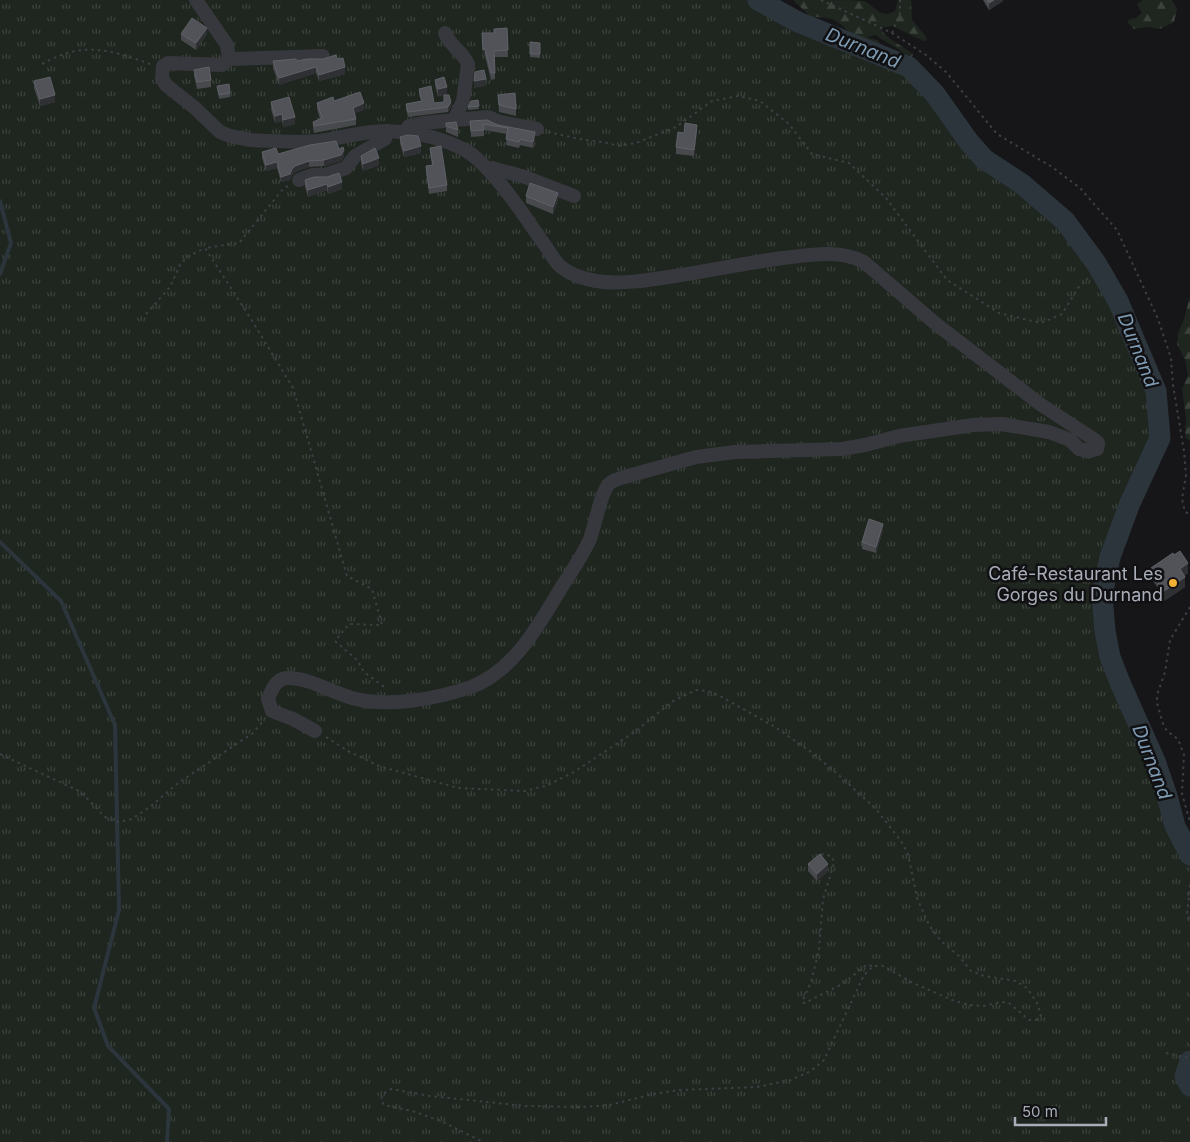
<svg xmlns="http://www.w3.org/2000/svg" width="1190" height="1142" font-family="Inter,sans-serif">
  <defs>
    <pattern id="forest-firs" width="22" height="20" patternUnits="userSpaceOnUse" patternTransform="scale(1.25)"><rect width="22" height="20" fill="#1e261f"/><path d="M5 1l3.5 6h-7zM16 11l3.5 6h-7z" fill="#3c433d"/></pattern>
    <pattern id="park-tufts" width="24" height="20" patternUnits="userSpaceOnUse" patternTransform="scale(1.25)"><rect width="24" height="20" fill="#1e261f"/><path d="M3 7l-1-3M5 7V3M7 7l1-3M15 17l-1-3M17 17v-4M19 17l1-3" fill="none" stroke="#3c433d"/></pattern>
  </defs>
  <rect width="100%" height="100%" fill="#161618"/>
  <g fill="url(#forest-firs)">
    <path d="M793 0C804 0 858 0 864 1 875 6 881 20 895 11L898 0H911L912 20 925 35 927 40 924 41 892 26 883 27 882 31C890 41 903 46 913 54L912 57H911L875 35C852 44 852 30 834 20 827 17 818 17 811 17Z"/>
    <polygon points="1143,0 1172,0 1177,9 1174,22 1160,29 1148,27 1134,29 1127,22 1130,19 1136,18 1142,13 1137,4"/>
    <polygon points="1190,296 1190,441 1186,438 1185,431 1186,419 1182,389 1188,375 1185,360 1177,344 1178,333 1184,319"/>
  </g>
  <polygon fill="url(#park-tufts)" points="0,0 768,0 804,22 877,40 985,155 1070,218 1162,394 1155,453 1116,544 1105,595 1119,675 1161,753 1180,825 1190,842 1190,1061 1185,1076 1190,1086 1190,1142 0,1142"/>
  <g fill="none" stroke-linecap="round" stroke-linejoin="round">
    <g stroke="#2c353c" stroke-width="4">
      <polyline points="0,201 11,243 0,274"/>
      <polyline points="0,542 61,601 115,725 119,910 94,1008 108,1046 169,1109 167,1142"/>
    </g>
    <g stroke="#2c353c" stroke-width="21">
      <polyline points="758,0 798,22 909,67 935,94 969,142 984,159 1022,184 1065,221 1096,263 1118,301 1156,391 1160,438 1130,503 1110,557 1102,595 1105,631 1110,657 1121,685 1155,761 1167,796 1175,826 1190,855"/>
      <polyline points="1190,1061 1185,1076 1190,1086"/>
    </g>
    <g stroke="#3d3f44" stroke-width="2" stroke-dasharray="2.5 4" stroke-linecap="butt">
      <polyline points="821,0 892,33 926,55 946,72 997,134 1052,167 1080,188 1117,230 1158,319 1171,358 1173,385 1184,451 1186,475 1182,499 1185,512 1190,514"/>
      <polyline points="892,33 900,13 900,0"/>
      <path d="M42 64C83 41 108 49 150 64"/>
      <polyline points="548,132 579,139 608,143 618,146 636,143 676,127 712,101 738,96 760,101 789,124 812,154 849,163 886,198 947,280 999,313 1041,323 1062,314 1078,288 1088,278"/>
      <polyline points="288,186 283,189 239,243 205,248 251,319 293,388 347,576 372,589 382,625 349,624 335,641 357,660 364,672 387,689"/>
      <polyline points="146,314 170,287 180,265 187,257 205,248"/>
      <polyline points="1190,607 1170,640 1165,672 1157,695 1157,703 1163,724 1167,731 1178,739 1184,755 1182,794 1190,822"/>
      <polyline points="326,737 348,751 379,766 458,788 525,791 548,785 574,772 636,731 673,701 696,690 708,691 722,697 775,727 810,751 841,777 876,809 901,841 908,854 917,898 929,925 941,941 959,956 971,971 984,976 1016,981 1027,988 1037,1003 1041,1015 1036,1020 1029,1020 1009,1003 1002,1002 983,1006 969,1005 952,1000 911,982 883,966 874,966 870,969 864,975 824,1060 811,1071 791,1080 757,1087 679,1090 653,1094 610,1105 581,1107 525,1106 430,1096 391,1089 383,1094 381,1100 384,1105 412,1111 441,1121 483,1142"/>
      <polyline points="0,754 81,792 105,817 119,822 132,819 151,806 178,783 253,733 264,720"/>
      <polyline points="821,854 831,856 834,861 833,867 823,899 819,950 811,982 802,1002 805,1003 844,983 866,965 874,966"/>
      <polyline points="1190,885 1187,915 1190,919"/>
      <polyline points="1166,1053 1190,1058"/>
    </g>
    <g stroke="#37383d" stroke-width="14">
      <path d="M196 0 227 45 229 59 222 65 168 63 163 66 162 78 166 85 195 108 220 132 230 136 251 140C273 141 297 143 319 141 336 139 353 134 371 132 401 129 436 135 463 149 489 162 524 215 541 240 548 248 553 260 561 267 571 275 584 279 596 281 621 285 650 280 675 276 711 270 747 263 783 258 809 255 840 249 864 262L936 324 1040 404 1092 438 1098 443 1097 449 1090 451 1079 449 1070 440 1049 432 1001 424 973 425 899 436 865 445 842 449 735 452 696 457 621 478C617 479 613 481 610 483 601 490 595 526 590 539 582 557 571 572 561 588 538 626 514 671 471 687 436 699 387 708 352 698 332 692 306 677 287 678 275 679 272 690 268 699L272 711 293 719 315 731"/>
      <path d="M445 33C450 46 463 52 468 64L463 101 454 120"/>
      <polyline points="229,59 323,56"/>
      <polyline points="404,133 409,126 423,123 488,117 500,122 537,129"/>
      <polyline points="487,169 492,168 525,177 574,196"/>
      <polyline points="299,180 312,175 325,175 346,168 355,156 385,139 387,131"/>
    </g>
  </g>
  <g fill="#47494d">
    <polygon points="983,0 1003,0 1003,1 989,10"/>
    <polygon points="507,28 508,57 495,57 495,79 491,80 485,56 483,56 482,33 494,33"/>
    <polygon points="181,34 207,34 196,50 181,40"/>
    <polygon points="530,42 540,43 540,58 530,57"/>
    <polygon points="337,59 345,74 319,81 316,73 279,85 273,68 273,61 297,61"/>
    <polygon points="194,70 211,80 211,87 197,89 194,76"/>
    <polygon points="435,80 447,94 438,96 435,86"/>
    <polygon points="34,81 55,102 40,106 34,88"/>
    <polygon points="217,86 230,93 230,97 219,99"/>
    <polygon points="419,89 434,103 451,107 448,112 408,117 406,109 406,104 421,101 419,94"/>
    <polygon points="498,95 516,109 516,116 499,112"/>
    <polygon points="478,100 479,109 468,110 468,107"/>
    <polygon points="334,101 364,110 354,113 356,119 356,125 314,133 313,128 313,122 320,119 317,109 317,103"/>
    <polygon points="271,102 295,124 283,127 282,121 275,123 271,109"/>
    <polygon points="470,121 498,125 535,138 533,148 520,145 519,148 506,145 507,134 484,130 484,136 471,137"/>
    <polygon points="446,123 458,130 458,137 446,132"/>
    <polygon points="697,132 694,156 676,154 676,147 684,133"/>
    <polygon points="400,137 421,153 404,157 400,144"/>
    <polygon points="430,148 447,185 447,191 429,194 426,172 426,166 432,165 430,154"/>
    <polygon points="339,149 344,156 341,161 324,166 309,167 295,172 292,175 290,180 281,182 277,168 266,171 262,158 262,152 278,154"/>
    <polygon points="361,156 379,165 363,171 361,163"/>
    <polygon points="314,177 342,189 328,194 327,190 308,197 305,187 305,180"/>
    <polygon points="526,196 558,200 553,214 526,203"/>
    <polygon points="883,530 876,553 862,549 862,542"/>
    <polygon points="1151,568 1188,573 1184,576 1185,587 1164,601 1158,593 1158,588 1151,578"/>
    <polygon points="808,864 828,871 817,881 808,871"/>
  </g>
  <g fill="#2f3033">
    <polygon points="994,0 1003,0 1003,1 989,10 989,3"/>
    <polygon points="207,28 207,34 196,50 196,43"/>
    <polygon points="485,49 485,56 483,56 483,50"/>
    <polygon points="316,67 316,73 279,85 279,78"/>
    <polygon points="345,67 345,74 319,81 319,75"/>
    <polygon points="486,79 486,86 474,88 474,81"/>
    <polygon points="447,87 447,94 438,96 438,89"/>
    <polygon points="55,95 55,102 40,106 40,99"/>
    <polygon points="451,102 451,107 448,112 448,107"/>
    <polygon points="364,103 364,110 353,114 353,108"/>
    <polygon points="282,114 282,121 275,123 275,116"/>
    <polygon points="295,117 295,124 283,127 283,120"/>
    <polygon points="697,125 697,132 694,156 694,150"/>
    <polygon points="535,132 535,138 533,148 533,142"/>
    <polygon points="421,146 421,153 404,157 404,151"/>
    <polygon points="344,150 344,156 341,161 324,166 324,160"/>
    <polygon points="379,158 379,165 363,171 363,164"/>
    <polygon points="309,161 309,167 295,172 292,175 290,180 281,182 281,177 295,166"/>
    <polygon points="277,162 277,168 266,171 266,165"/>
    <polygon points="342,182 342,189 328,194 328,187"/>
    <polygon points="327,184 327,190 308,197 308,190"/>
    <polygon points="558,193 558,200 553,214 553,207"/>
    <polygon points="883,524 883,530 876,553 876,547"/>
    <polygon points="1188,563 1188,573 1180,579 1180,569"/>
    <polygon points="1185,577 1185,587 1164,601 1164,591"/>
    <polygon points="828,864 828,871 817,881 817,874"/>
  </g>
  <g fill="#525359" stroke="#5f6168">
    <polygon points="987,0 994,0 989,3"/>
    <polygon points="192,18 207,28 196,43 181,34"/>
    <polygon points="507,28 508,50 494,51 495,73 491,73 485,49 483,50 482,33 494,33 494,29"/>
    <polygon points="530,42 540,43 540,54 530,54"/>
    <polygon points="336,55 337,59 343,58 345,67 319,75 316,67 279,78 273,61 296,59 297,61 307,59 323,59"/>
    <polygon points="209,67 211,80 197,82 194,70"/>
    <polygon points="484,70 486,79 474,81 475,72"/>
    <polygon points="50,77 55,95 40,99 34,81"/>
    <polygon points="444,77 447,87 438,89 435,80"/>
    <polygon points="229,84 230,93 219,95 217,86"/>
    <polygon points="431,86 434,103 444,102 444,95 449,95 451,102 448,107 408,112 406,104 422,101 419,89"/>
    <polygon points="360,92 364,103 353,108 356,119 314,126 313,122 322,118 317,103 333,97 334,101"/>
    <polygon points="515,93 516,109 499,105 498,95"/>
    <polygon points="289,97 295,117 283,120 282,114 275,116 271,102"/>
    <polygon points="478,100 479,106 468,107 471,101"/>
    <polygon points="487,120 498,125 535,132 533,142 520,139 519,142 506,139 508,128 483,124 484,130 471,131 470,121"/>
    <polygon points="456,122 458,130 446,126 446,123"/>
    <polygon points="685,123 697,125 694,150 676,147 678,132 684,133"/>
    <polygon points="408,135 418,136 421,146 404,151 400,137"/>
    <polygon points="336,141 339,149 343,147 344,150 341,155 324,160 309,161 295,166 292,169 290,174 281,177 277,162 266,165 262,152 276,148 278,154 310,145"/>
    <polygon points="441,146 447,185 429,188 426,166 433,165 430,148"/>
    <polygon points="375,148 379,158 363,164 361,156"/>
    <polygon points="339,173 342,182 328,187 327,184 308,190 305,180 314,177 327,177"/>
    <polygon points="530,183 558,193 553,207 526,196"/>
    <polygon points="869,519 883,524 876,547 862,542"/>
    <polygon points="1180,551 1188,563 1180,569 1185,577 1164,591 1158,583 1161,581 1151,568 1173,553 1174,555"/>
    <polygon points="820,854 828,864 817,874 808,864"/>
  </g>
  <circle fill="#f2b134" stroke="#111113" stroke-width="2" cx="1173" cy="583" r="5"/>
  <g text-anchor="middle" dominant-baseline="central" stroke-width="5" stroke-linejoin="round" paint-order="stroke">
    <g font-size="18" fill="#a8adb8" stroke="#111113" text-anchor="end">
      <text x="1163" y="573">Café-Restaurant Les<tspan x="1163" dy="21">Gorges du Durnand</tspan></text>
    </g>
    <g font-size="19" font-style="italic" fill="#7f9bb3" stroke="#111113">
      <text transform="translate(863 48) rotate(22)">Durnand</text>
      <text transform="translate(1138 350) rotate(68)">Durnand</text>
      <text transform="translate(1152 762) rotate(69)">Durnand</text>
    </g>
  </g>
  <path d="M1015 1117v8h91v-8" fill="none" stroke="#a8adb8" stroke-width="2.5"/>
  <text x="1022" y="1117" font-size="15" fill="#a8adb8" stroke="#111113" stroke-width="4" paint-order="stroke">50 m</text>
</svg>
